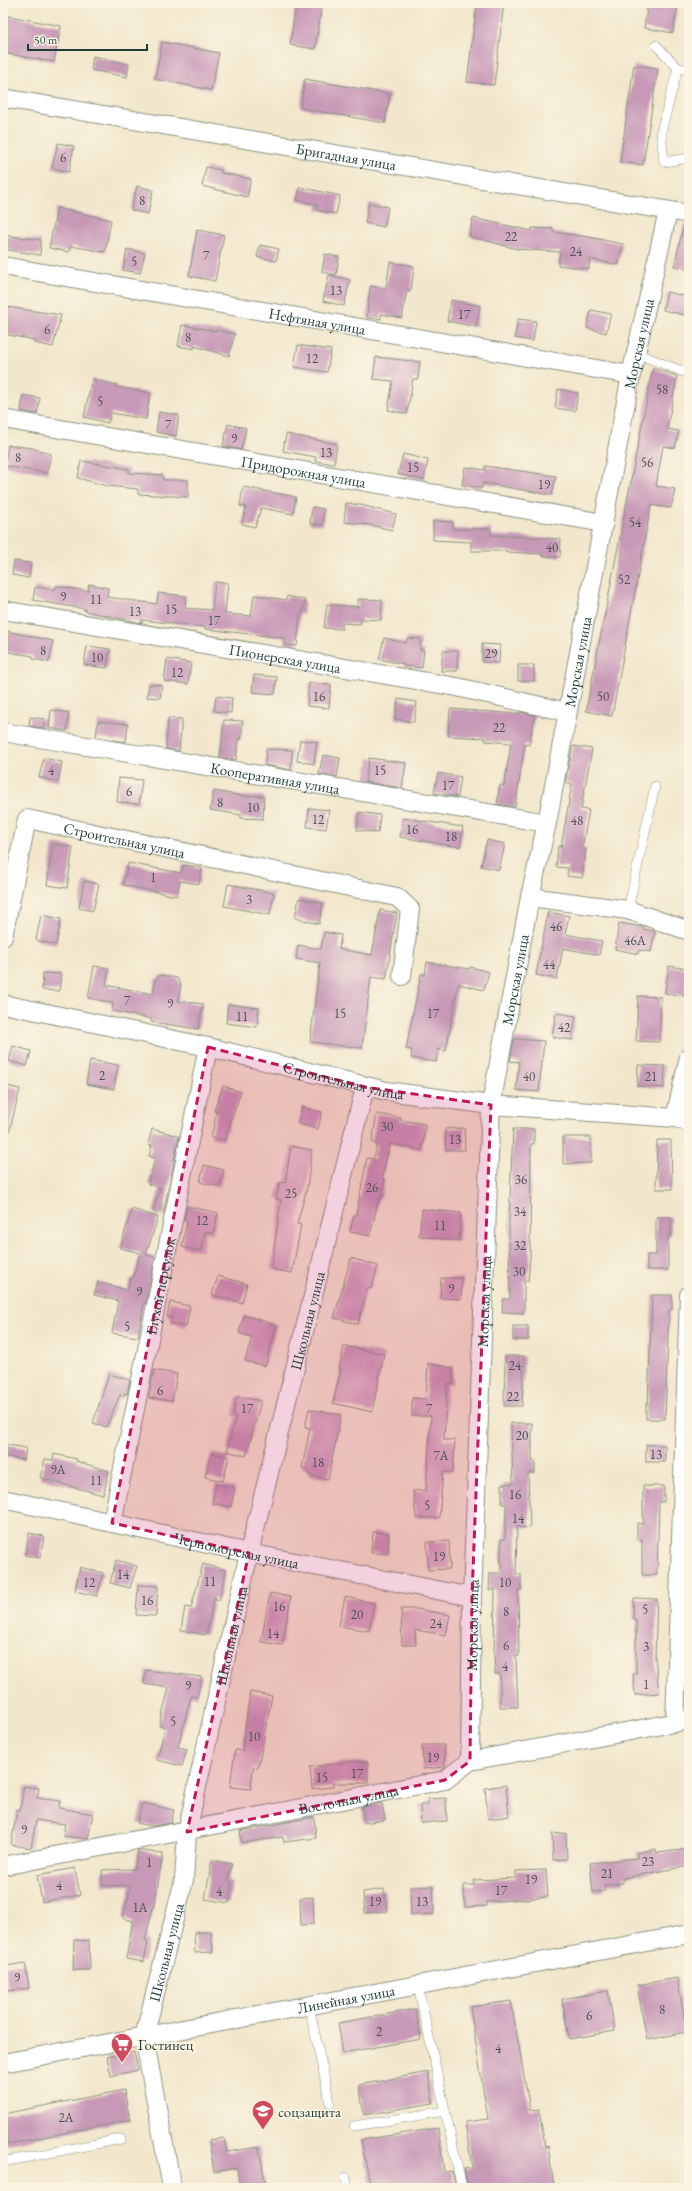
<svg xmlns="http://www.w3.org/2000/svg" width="692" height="2191" font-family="'EB Garamond',serif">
  <rect width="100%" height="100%" fill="#fcf5e5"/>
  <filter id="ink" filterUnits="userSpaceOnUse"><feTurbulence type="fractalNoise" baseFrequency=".025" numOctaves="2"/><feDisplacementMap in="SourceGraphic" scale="8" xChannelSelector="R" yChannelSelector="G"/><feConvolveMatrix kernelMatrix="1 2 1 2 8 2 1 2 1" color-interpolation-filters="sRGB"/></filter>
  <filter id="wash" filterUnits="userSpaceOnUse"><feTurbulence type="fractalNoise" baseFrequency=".012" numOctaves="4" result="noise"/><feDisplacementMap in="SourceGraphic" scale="16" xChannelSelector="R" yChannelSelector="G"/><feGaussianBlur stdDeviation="0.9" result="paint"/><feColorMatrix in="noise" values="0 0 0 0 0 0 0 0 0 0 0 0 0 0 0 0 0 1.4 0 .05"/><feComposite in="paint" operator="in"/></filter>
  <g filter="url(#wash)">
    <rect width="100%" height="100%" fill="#f2e7cc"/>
    <g id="blocks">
      <g fill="#c799b7">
        <polygon points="296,3 322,3 315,49 290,45"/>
        <polygon points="477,3 504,3 494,85 467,82"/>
        <polygon points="648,3 678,3 673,33 644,28"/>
        <polygon points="3,15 61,26 54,62 3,53"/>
        <polygon points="162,42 219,53 211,90 155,79"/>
        <polygon points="93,56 129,64 127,77 91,70"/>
        <polygon points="634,65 658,68 643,165 620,162"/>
        <polygon points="305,79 390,94 385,123 300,108"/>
        <polygon points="58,143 74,146 69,172 52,168"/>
        <polygon points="206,167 221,170 221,173 251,179 247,197 202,186"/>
        <polygon points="137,186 153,190 148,214 131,210"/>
        <polygon points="300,187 340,196 336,214 317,210 318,205 297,200"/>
        <polygon points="369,203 388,207 384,227 365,223"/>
        <polygon points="57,208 111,220 105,252 71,246 69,252 49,248"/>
        <polygon points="473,218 532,231 532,228 553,229 553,232 589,237 623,244 618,265 590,259 589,269 558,265 560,252 517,249 469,236"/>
        <polygon points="684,224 689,224 689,269 674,266"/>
        <polygon points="197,230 224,235 215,281 189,276"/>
        <polygon points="3,235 41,240 40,255 3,249"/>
        <polygon points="260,245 279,249 276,261 257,257"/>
        <polygon points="127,249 145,253 140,273 123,270"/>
        <polygon points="325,254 339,257 336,275 322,272"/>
        <polygon points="390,262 414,266 411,291 407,290 402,318 381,314 381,319 367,318 370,286 386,288"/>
        <polygon points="329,275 350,280 344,306 323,301"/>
        <polygon points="667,292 689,297 685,315 663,310"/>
        <polygon points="451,300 480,306 476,327 447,321"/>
        <polygon points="7,307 61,315 53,347 34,343 35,340 3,334"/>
        <polygon points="591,310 611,314 606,333 587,328"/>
        <polygon points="518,319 536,321 533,341 515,338"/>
        <polygon points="182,325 215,331 216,330 235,334 229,356 194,346 194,349 178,346"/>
        <polygon points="298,345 331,350 327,372 294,367"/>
        <polygon points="376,357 420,362 418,379 413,379 407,414 388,410 393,381 373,379"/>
        <polygon points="653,368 677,376 667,429 679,431 675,448 663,446 656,486 675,489 671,508 651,505 612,716 586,711"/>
        <polygon points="92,379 117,385 116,387 150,393 146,419 111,413 108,423 84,417"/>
        <polygon points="558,389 578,393 575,411 555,408"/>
        <polygon points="23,395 40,398 37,414 21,411"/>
        <polygon points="159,412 179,415 176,436 156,432"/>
        <polygon points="228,424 246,428 241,450 223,446"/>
        <polygon points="286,434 337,444 334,464 315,461 316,457 283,451"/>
        <polygon points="8,445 32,448 51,454 47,473 5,466"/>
        <polygon points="403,454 428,460 424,480 398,474"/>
        <polygon points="81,461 129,469 129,473 163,475 163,480 188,480 188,497 138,494 138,489 107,486 78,478"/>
        <polygon points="485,466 556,476 552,495 483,483 482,488 462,485 465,467 485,470"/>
        <polygon points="243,487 296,497 293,514 261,508 255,527 242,524 246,507 240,506"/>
        <polygon points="346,503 361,505 396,514 392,530 370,525 344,522"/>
        <polygon points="312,507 324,509 323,525 310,524"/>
        <polygon points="433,521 453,522 453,529 491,529 491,535 561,539 560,557 542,556 542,554 507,552 507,551 471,551 471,542 433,540"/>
        <polygon points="14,561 31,563 29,578 12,575"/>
        <polygon points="215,582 228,583 225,614 251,616 254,595 286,600 287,596 305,600 303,614 300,614 297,646 285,645 285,638 205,629 205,627 142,620 142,623 85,611 85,609 33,600 35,587 55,590 56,586 88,591 89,584 108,588 107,597 157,604 158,593 186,596 185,608 212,610"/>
        <polygon points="358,599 382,600 381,620 361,619 360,624 342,623 342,629 324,628 327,604 358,607"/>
        <polygon points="6,631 53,641 49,662 33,659 33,656 3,651"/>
        <polygon points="384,638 406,643 407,638 421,639 420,650 424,650 422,668 404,666 404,664 379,659"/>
        <polygon points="482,644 500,645 499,663 482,662"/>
        <polygon points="87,646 110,649 107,668 84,665"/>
        <polygon points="443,651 458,651 457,671 441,671"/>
        <polygon points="167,659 191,663 188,684 164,681"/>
        <rect x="518" y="665" width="16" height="16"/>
        <polygon points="254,675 277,677 275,694 252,692"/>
        <polygon points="309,683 331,685 329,708 307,706"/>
        <polygon points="149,684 162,685 160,698 147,697"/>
        <polygon points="216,696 232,698 231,713 214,711"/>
        <polygon points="398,699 417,702 414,722 395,719"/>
        <polygon points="450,709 520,714 520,712 535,715 529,745 525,744 515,807 497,804 500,785 504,786 511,743 485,741 486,738 448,736"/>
        <polygon points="51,710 69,713 67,731 49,728"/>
        <polygon points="30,717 45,719 43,728 29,726"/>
        <polygon points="168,718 182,719 179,751 166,749"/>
        <polygon points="224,720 243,721 241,740 238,739 236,760 220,758"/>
        <polygon points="98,721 128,724 126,742 96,737"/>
        <polygon points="300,740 317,742 314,764 297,761"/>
        <polygon points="573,746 592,749 581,809 589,810 582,849 586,849 582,878 567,876 568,868 556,867 558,846 561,847 572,784 565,782"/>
        <polygon points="266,749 292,750 291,770 265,765"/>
        <polygon points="323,755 340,758 337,777 319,774"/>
        <polygon points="44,758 62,762 58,782 39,777"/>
        <polygon points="369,758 406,763 402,788 365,782"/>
        <polygon points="438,773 461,777 458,797 434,793"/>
        <polygon points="119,778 142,780 139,804 117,802"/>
        <polygon points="214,791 242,796 264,796 263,819 241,818 241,815 210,810"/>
        <polygon points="309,808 329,810 326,829 307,827"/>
        <polygon points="359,812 380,815 378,833 357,830"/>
        <polygon points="403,818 463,827 460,847 400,837"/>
        <polygon points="487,840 505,844 499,870 481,866"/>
        <polygon points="53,844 73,847 67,888 47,885"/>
        <polygon points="128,863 181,873 183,865 202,868 199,884 180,881 177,896 123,885"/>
        <polygon points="84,881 99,884 93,911 79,908"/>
        <polygon points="228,884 274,893 270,915 224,906"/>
        <polygon points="299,898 323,903 319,924 295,918"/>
        <polygon points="380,910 397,913 386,979 371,977 362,1048 310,1042 320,963 296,959 298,945 321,949 324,932 341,935 339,949 372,955"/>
        <polygon points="548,912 569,916 565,934 602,941 599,955 563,948 557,979 536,975"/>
        <polygon points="41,915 61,919 56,945 36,940"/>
        <polygon points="619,923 643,927 643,929 655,931 651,952 639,950 638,954 615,949"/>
        <polygon points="427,962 470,969 470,967 489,972 484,990 458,984 446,1051 438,1049 436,1062 411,1058 412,1050 406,1049 421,974 425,975"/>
        <polygon points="94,966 109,968 106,985 153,994 155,980 161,975 177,978 181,985 178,1001 203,1004 198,1029 151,1022 152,1019 112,1011 113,1003 88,998"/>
        <polygon points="669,966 688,969 684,996 665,993"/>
        <polygon points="43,973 61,974 59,991 42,990"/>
        <polygon points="638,996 661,997 659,1042 636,1041"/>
        <polygon points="228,1004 259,1008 257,1027 226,1023"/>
        <polygon points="556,1013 576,1016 572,1040 552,1037"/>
        <polygon points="514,1039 544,1041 539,1092 516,1090 519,1062 510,1061"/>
        <polygon points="13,1046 31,1051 27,1066 9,1061"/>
        <polygon points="90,1060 118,1065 114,1089 86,1084"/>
        <polygon points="638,1065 665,1066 664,1088 637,1086"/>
        <polygon points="3,1085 20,1089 8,1137 3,1136"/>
        <polygon points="223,1086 241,1092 224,1140 211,1138 217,1112 214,1111"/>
        <polygon points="302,1107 322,1112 318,1129 298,1124"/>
        <polygon points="377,1114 401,1118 400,1120 425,1124 425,1130 422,1150 390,1144 382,1178 385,1179 381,1199 379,1198 370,1236 350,1232 354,1215 356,1215 367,1158 374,1159 377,1144 372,1142"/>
        <polygon points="464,1128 465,1150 446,1150 445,1129"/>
        <polygon points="152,1129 179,1136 163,1215 153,1212 160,1188 148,1184 155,1158 149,1156 152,1146 148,1145"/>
        <polygon points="513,1129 534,1129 534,1144 531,1144 530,1257 528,1281 524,1281 524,1313 502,1312 503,1299 510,1299 509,1219"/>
        <polygon points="563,1137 591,1137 591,1163 563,1164"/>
        <polygon points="657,1140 671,1140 672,1189 656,1189"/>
        <polygon points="291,1146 312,1150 307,1188 297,1224 301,1225 292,1273 271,1269 281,1200 276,1199 280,1182 285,1183"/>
        <polygon points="204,1165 224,1170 220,1187 200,1182"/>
        <polygon points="187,1206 218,1213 213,1234 205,1232 202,1251 182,1247 187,1222 184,1221"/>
        <polygon points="132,1209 158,1217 146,1255 155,1257 146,1303 144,1303 138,1337 112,1333 118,1301 94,1295 98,1282 127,1290 131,1278 133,1279 140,1253 120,1248"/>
        <polygon points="422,1209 461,1213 459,1241 419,1236"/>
        <polygon points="656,1217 671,1217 671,1236 668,1236 668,1270 647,1270 647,1255 656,1255"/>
        <polygon points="351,1258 378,1266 371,1289 367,1288 358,1324 334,1318"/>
        <polygon points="218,1276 247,1284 242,1303 212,1295"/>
        <polygon points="441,1278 462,1278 461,1299 440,1298"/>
        <polygon points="652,1295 672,1295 672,1310 669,1310 665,1419 646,1419 646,1404 648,1404"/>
        <polygon points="170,1302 190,1306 186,1327 170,1323 172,1318 167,1317"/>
        <polygon points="244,1315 277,1325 265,1366 245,1361 252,1337 239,1333"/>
        <rect x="513" y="1326" width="15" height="14"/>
        <polygon points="344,1346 384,1354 372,1412 333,1403 341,1369 339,1369"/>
        <polygon points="505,1356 524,1356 522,1406 504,1406"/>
        <polygon points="428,1363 453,1368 453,1384 447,1384 444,1440 455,1440 453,1472 443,1472 439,1518 416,1518 413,1491 426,1490 431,1416 412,1416 412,1398 426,1399"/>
        <polygon points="154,1370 177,1374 172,1401 149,1398"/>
        <polygon points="109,1374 130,1380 127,1394 125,1393 124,1396 120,1395 106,1427 93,1423"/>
        <polygon points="237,1396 261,1401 246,1456 227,1451 236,1416 233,1416"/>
        <polygon points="309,1409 341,1415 328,1479 308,1475 309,1470 302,1468 310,1428 305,1427"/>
        <polygon points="511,1423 532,1423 532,1461 535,1461 535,1473 528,1473 530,1528 517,1527 516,1574 521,1574 521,1590 518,1590 519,1656 516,1656 518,1707 500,1707 500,1674 495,1674 494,1656 495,1590 489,1590 490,1573 501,1573 501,1539 505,1539 506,1504 502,1504 502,1484 513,1484"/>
        <polygon points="3,1444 26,1448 24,1460 3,1456"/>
        <rect x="646" y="1445" width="19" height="17"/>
        <polygon points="211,1453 229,1457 223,1481 205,1477"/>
        <polygon points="54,1454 77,1459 76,1461 109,1471 103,1495 40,1478 45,1459 53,1460"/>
        <polygon points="216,1484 235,1488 231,1507 212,1503"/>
        <polygon points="643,1486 664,1486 664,1502 659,1502 657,1575 642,1575 642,1539 637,1539 637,1523 643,1524"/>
        <polygon points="373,1532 389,1533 388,1554 371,1553"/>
        <polygon points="29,1533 44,1536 40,1558 25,1555"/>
        <polygon points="449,1541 450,1569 428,1570 427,1542"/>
        <polygon points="116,1560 137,1566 130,1588 110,1583"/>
        <polygon points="203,1564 226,1570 219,1600 214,1598 206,1635 181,1630 185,1607 191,1608"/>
        <polygon points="80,1567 103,1573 97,1596 75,1591"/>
        <polygon points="138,1585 158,1586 156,1616 136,1615"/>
        <polygon points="270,1593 291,1597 282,1645 261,1642"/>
        <polygon points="345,1597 374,1603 369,1631 339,1626"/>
        <polygon points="634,1598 657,1599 655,1657 659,1693 635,1695 633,1674 636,1674 636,1619 633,1619"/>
        <polygon points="401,1609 417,1609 450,1615 446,1635 415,1630 416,1645 402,1645"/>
        <polygon points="146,1670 202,1677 197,1697 191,1696 178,1747 187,1749 182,1766 157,1760 165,1727 159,1726 169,1688 144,1684"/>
        <polygon points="250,1692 272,1696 258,1768 253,1767 251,1789 230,1787 235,1750 242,1751"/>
        <polygon points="422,1745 444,1745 445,1767 423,1769"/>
        <polygon points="347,1762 368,1762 368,1783 333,1783 333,1787 312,1789 310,1767"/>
        <polygon points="506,1785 509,1816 488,1819 485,1788"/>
        <polygon points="24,1786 39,1788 37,1798 60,1801 59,1808 93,1814 88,1839 63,1836 65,1824 36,1820 31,1848 11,1845 17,1810 20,1810"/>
        <polygon points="446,1798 447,1821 421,1823 420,1805 428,1805 428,1799"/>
        <polygon points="142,1803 174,1810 171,1823 152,1826 137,1823"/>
        <polygon points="382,1803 385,1820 364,1823 362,1807"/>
        <polygon points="314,1817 316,1838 284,1842 283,1837 242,1843 240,1831"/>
        <polygon points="566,1833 567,1859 553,1860 552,1834"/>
        <polygon points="656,1849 657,1853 689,1849 689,1866 623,1878 623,1883 604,1885 605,1891 593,1892 590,1863 637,1858 636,1853"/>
        <polygon points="138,1850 163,1854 156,1896 145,1940 148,1941 144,1962 126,1959 133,1921 123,1918 131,1885 103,1886 102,1870 135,1869"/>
        <polygon points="212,1860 232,1864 228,1881 232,1882 229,1903 205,1899"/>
        <polygon points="75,1868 80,1895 42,1902 37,1875"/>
        <polygon points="546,1870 548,1897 487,1902 487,1906 465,1907 464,1885 474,1885 474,1880 516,1878 516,1871"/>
        <polygon points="433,1886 434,1914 411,1915 410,1887"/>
        <polygon points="384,1889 387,1911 365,1913 363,1892"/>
        <polygon points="313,1897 314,1924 301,1925 300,1898"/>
        <polygon points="194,1932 211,1932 213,1952 195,1953"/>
        <polygon points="74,1940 89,1941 90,1970 73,1970"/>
        <polygon points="25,1963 29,1988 8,1991 5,1966"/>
        <polygon points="677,1978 687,2032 647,2040 637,1985"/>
        <polygon points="608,1991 615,2031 569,2039 562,1999"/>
        <polygon points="511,2001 530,2110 539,2109 545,2147 548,2146 554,2188 468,2188 464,2169 472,2168 465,2122 488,2119 470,2007"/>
        <polygon points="416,2009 421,2039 343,2053 338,2023"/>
        <polygon points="134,2052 138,2070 111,2076 107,2057"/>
        <polygon points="428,2072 433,2103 364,2115 359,2085"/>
        <polygon points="124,2090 130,2120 3,2145 3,2114"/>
        <polygon points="438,2128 444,2172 452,2171 456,2188 371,2188 361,2140"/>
        <polygon points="224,2138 227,2152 259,2147 266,2188 240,2188 237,2168 214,2172 209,2140"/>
      </g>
    </g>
  </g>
  <g filter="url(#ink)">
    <use href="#blocks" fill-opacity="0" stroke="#889280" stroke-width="1"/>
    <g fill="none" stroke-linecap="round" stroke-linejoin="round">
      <g stroke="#889280" stroke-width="10">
        <g id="service">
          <polyline points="656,45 678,68 689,70"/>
          <polyline points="678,68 661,132 664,162 689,158"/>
          <polyline points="636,353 689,374"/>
          <polyline points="628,910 655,786"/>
          <polyline points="418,1986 462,2188"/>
          <polyline points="309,2006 330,2103"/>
          <polyline points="354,2126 445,2111"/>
          <polyline points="3,2162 121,2139"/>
          <polyline points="346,2177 348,2188"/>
        </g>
      </g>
      <g stroke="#889280" stroke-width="20">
        <g id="minor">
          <path id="s1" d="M3 98 689 214"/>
          <path id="s2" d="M3 266 631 375"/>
          <path id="s3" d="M3 419 604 523"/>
          <path id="s4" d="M3 610 457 687 567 712"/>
          <path id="s5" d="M3 732 547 823"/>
          <polyline points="530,897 628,910 689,931"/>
          <path id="s6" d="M3 937 27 819 397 897 410 909 402 976"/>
          <path id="s7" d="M3 1004 208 1047 386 1091 491 1105 675 1118 689 1122"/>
          <polyline points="675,1118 689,1057"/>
          <path id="s8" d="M3 1499 249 1553 472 1597"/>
          <path id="s9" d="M112 1523 208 1047"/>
          <polyline points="675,1723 689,1295"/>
          <path id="s10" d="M470 1761 472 1597 491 1105 530 897 547 823 631 375 668 211"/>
          <path id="s11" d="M3 1866 445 1780 470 1761 689 1720"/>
          <path id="s12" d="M3 2063 689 1934"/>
          <path id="s13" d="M172 2188 144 2037 184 1880 187 1832 249 1553 365 1087"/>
        </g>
      </g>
      <use href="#service" stroke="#fff" stroke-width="9"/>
      <use href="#minor" stroke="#fff" stroke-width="18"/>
    </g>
  </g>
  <path fill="#c2185b" fill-opacity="0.2" stroke="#c2185b" stroke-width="3" stroke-dasharray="8 5" stroke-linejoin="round" d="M208 1047 365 1087 491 1105 472 1597 470 1761 445 1780 187 1832 249 1553 112 1523Z"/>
  <defs>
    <g id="supermarket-pin" transform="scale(1.15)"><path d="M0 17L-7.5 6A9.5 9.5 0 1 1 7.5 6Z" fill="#d1495b" stroke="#fcf5e5"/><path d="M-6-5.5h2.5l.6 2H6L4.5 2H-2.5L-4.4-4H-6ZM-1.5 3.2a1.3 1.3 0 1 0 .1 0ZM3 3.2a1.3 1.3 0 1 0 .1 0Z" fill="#fff"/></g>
    <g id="school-pin" transform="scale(1.15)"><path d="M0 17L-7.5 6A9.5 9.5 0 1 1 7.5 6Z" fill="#d1495b" stroke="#fcf5e5"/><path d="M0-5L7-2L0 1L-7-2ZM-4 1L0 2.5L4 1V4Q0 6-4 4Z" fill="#fff"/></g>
  </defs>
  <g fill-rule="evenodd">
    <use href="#supermarket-pin" x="122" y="2044"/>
    <use href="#school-pin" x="263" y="2111"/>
  </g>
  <g text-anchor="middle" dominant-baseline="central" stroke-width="3.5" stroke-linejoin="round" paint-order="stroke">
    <g font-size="13" fill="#495455">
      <text x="63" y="157">6</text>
      <text x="142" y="200">8</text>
      <text x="511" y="236">22</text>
      <text x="576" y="251">24</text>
      <text x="206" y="255">7</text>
      <text x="134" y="261">5</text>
      <text x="336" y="290">13</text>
      <text x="464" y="314">17</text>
      <text x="47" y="329">6</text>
      <text x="188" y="337">8</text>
      <text x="312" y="358">12</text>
      <text x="662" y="389">58</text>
      <text x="100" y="401">5</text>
      <text x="168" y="424">7</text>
      <text x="234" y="438">9</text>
      <text x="326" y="452">13</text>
      <text x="18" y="457">8</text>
      <text x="647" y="462">56</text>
      <text x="413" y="467">15</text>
      <text x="544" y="484">19</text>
      <text x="635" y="522">54</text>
      <text x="552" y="547">40</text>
      <text x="624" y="579">52</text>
      <text x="63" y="596">9</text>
      <text x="96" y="599">11</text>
      <text x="171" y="609">15</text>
      <text x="135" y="611">13</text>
      <text x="214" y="620">17</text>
      <text x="43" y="650">8</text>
      <text x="491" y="653">29</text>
      <text x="97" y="657">10</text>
      <text x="177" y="672">12</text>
      <text x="319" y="696">16</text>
      <text x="603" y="696">50</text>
      <text x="499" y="727">22</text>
      <text x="51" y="770">4</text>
      <text x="380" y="770">15</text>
      <text x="448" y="785">17</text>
      <text x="129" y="791">6</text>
      <text x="220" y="802">8</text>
      <text x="253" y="807">10</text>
      <text x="318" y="819">12</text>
      <text x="577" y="820">48</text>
      <text x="412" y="829">16</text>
      <text x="451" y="836">18</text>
      <text x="153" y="877">1</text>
      <text x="249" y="899">3</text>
      <text x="556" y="926">46</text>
      <text x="635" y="940">46А</text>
      <text x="549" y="964">44</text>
      <text x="127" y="1000">7</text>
      <text x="170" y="1003">9</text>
      <text x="340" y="1013">15</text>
      <text x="433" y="1013">17</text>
      <text x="242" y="1016">11</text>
      <text x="564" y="1027">42</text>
      <text x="102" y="1075">2</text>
      <text x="529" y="1076">40</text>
      <text x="651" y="1076">21</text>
      <text x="387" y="1126">30</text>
      <text x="455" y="1139">13</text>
      <text x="521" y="1179">36</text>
      <text x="372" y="1187">26</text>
      <text x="291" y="1193">25</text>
      <text x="520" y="1211">34</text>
      <text x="202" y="1220">12</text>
      <text x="440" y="1225">11</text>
      <text x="520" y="1245">32</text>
      <text x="519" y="1271">30</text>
      <text x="451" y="1288">9</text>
      <text x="139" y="1291">9</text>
      <text x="127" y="1326">5</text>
      <text x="515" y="1365">24</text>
      <text x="160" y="1390">6</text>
      <text x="513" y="1396">22</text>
      <text x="247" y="1408">17</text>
      <text x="429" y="1408">7</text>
      <text x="522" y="1435">20</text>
      <text x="656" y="1454">13</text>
      <text x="441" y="1455">7А</text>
      <text x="318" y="1462">18</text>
      <text x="58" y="1469">9А</text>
      <text x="96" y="1480">11</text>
      <text x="515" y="1494">16</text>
      <text x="427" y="1505">5</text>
      <text x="518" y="1518">14</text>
      <text x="439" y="1556">19</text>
      <text x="123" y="1574">14</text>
      <text x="210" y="1581">11</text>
      <text x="89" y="1582">12</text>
      <text x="505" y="1582">10</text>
      <text x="147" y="1600">16</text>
      <text x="279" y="1606">16</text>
      <text x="645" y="1609">5</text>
      <text x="506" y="1611">8</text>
      <text x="357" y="1614">20</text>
      <text x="436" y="1623">24</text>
      <text x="273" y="1633">14</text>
      <text x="506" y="1645">6</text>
      <text x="646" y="1646">3</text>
      <text x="505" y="1666">4</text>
      <text x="646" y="1684">1</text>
      <text x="188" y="1685">9</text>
      <text x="173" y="1721">5</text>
      <text x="254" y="1736">10</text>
      <text x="433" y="1757">19</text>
      <text x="357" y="1773">17</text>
      <text x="322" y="1777">15</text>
      <text x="24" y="1829">9</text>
      <text x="648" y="1861">23</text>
      <text x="149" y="1862">1</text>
      <text x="607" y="1873">21</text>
      <text x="531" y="1879">19</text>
      <text x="59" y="1885">4</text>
      <text x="501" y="1890">17</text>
      <text x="219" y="1891">4</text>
      <text x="375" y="1901">19</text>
      <text x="422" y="1901">13</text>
      <text x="140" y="1907">1А</text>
      <text x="17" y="1977">9</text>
      <text x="662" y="2009">8</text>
      <text x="589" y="2015">6</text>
      <text x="379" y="2031">2</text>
      <text x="498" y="2048">4</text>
      <text x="66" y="2117">2А</text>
    </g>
    <g font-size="15" fill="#1f3d34" stroke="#fcf5e5">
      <text stroke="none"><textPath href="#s1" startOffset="348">Бригадная улица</textPath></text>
      <text stroke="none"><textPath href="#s2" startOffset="319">Нефтяная улица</textPath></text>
      <text stroke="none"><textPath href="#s10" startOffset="1432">Морская улица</textPath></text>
      <text stroke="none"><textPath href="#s3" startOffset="305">Придорожная улица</textPath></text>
      <text stroke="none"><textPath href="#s4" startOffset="286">Пионерская улица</textPath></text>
      <text stroke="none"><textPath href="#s10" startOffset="1108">Морская улица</textPath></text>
      <text stroke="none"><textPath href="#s5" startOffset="276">Кооперативная улица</textPath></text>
      <text stroke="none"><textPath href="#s6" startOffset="220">Строительная улица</textPath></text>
      <text stroke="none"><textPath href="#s10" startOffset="784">Морская улица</textPath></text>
      <text stroke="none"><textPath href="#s7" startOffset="349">Строительная улица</textPath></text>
      <text stroke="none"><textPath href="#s9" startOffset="242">Глухой переулок</textPath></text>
      <text stroke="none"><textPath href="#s10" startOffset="460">Морская улица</textPath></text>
      <text stroke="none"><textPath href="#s13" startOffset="889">Школьная улица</textPath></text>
      <text stroke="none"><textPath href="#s8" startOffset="239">Черноморская улица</textPath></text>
      <text stroke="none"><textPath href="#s10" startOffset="136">Морская улица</textPath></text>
      <text stroke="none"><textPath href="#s13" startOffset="565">Школьная улица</textPath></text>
      <text stroke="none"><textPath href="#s11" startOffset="352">Восточная улица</textPath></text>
      <text stroke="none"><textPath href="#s13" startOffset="241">Школьная улица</textPath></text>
      <text stroke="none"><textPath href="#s12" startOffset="349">Линейная улица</textPath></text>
    </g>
    <g font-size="15" fill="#1f3d34" stroke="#fcf5e5" text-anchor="start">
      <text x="138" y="2044">Гостинец</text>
      <text x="278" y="2111">соцзащита</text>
    </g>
  </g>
  <rect width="692" height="2191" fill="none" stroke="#fcf5e5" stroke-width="16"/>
  <path d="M28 44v6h119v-6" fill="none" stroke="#1f3d34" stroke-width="2"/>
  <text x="34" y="44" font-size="12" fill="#1f3d34" stroke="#fcf5e5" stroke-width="3" paint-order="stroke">50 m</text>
</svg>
